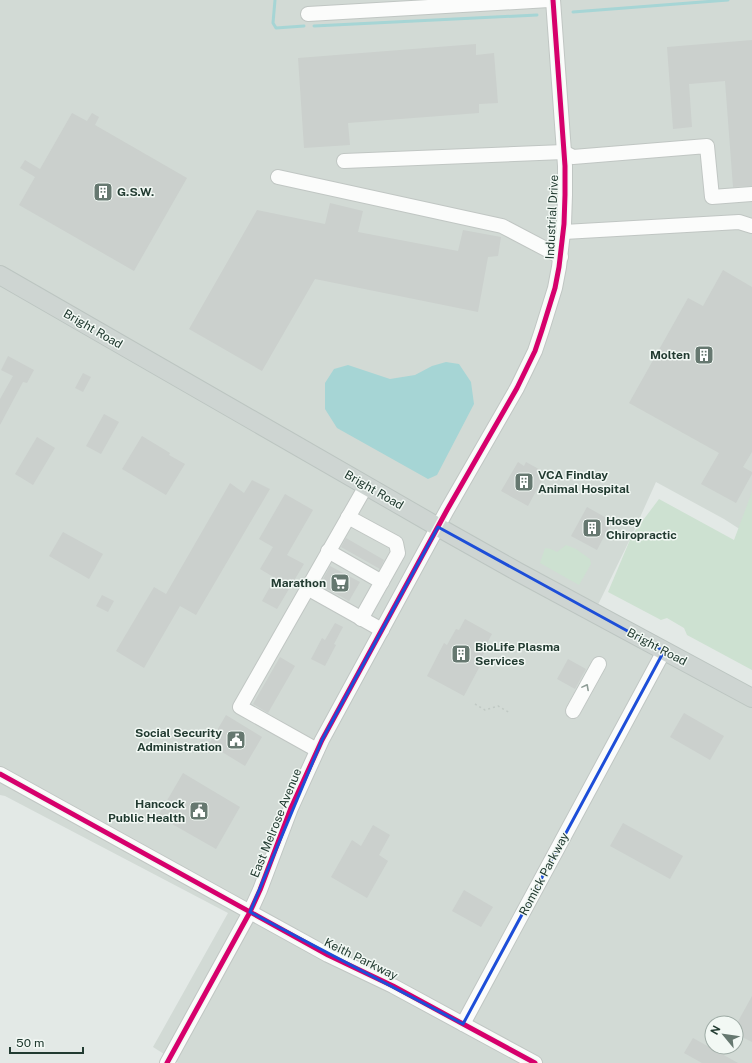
<svg xmlns="http://www.w3.org/2000/svg" width="752" height="1063" font-family="'Public Sans',sans-serif">
  <rect width="100%" height="100%" fill="#e3e9e6"/>
  <path fill="#d2dad5" fill-rule="evenodd" d="M0 0H752V537L724 519 656 482 632 535 594 613 752 698V1063H178L153 1047 228 913 5 796 0 795ZM712 1023H736V1047H712Z"/>
  <g fill="#cde1d1">
    <polygon points="752,492 752,670 687,635 684,628 667,618 661,620 608,592 632,535 659,499 734,540"/>
    <polygon points="566,545 576,549 590,559 591,564 579,585 540,563 545,548 551,549 557,552"/>
  </g>
  <polygon fill="#a6d5d5" points="446,362 459,364 471,382 474,404 437,475 428,479 337,428 325,409 325,383 334,369 348,365 390,379 415,375 432,366"/>
  <g fill="none" stroke-linecap="round" stroke-linejoin="round">
    <g stroke="#a6d5d5" stroke-width="3">
      <polyline points="275,0 273,23 276,28 304,26"/>
      <polyline points="573,12 728,0"/>
      <polyline points="314,26 537,15"/>
    </g>
  </g>
  <g fill="#cbd0cd">
    <polygon points="752,40 752,186 733,187 725,81 689,84 692,127 673,129 667,47"/>
    <polygon points="476,44 476,55 494,53 498,103 479,104 479,113 348,123 350,145 304,148 298,58"/>
    <polygon points="72,113 87,121 92,113 99,117 95,125 187,178 134,271 19,205 35,177 20,168 25,160 40,169"/>
    <polygon points="330,203 363,211 358,232 458,251 463,230 501,237 498,256 488,257 478,312 315,279 262,371 189,329 257,210 325,224"/>
    <polygon points="723,270 752,287 752,452 743,467 752,472 752,474 736,503 701,484 719,453 629,403 688,298 703,306"/>
    <polygon points="8,356 34,370 27,383 23,382 0,425 0,399 13,376 1,370"/>
    <polygon points="83,373 91,377 83,392 75,388"/>
    <polygon points="104,414 119,422 101,454 86,446"/>
    <polygon points="142,436 170,453 169,455 185,464 166,495 122,469"/>
    <polygon points="37,437 55,448 33,485 15,474"/>
    <polygon points="518,462 524,466 526,462 546,473 528,506 501,491"/>
    <polygon points="252,480 270,489 196,615 180,606 144,668 116,651 154,587 166,594 230,483 244,493"/>
    <polygon points="285,494 313,510 287,555 304,564 277,609 262,601 275,578 260,569 273,547 259,539"/>
    <polygon points="587,507 612,521 597,550 571,536"/>
    <polygon points="63,532 103,554 89,579 49,556"/>
    <polygon points="346,538 384,560 380,569 341,547"/>
    <polygon points="330,566 360,582 349,601 320,585"/>
    <polygon points="102,595 114,601 108,612 96,606"/>
    <polygon points="465,619 492,634 486,645 488,646 479,662 481,664 464,696 427,676 444,643 447,645 456,629 459,630"/>
    <polygon points="335,623 343,627 334,644 336,645 325,666 311,659 322,638 325,640"/>
    <polygon points="280,657 295,666 268,713 253,704"/>
    <polygon points="568,659 586,669 575,689 557,679"/>
    <polygon points="684,713 724,736 710,760 670,737"/>
    <polygon points="226,715 262,737 245,766 209,744"/>
    <polygon points="183,773 240,807 216,849 158,816"/>
    <polygon points="623,823 683,856 670,879 610,846"/>
    <polygon points="373,825 390,835 379,855 388,861 367,898 331,877 352,840 361,846"/>
    <polygon points="464,890 493,907 481,927 452,911"/>
    <polygon points="752,996 752,1042 736,1034 736,1025"/>
    <polygon points="693,1038 738,1063 702,1063 684,1053"/>
  </g>
  <g fill="none" stroke-linecap="round" stroke-linejoin="round">
    <g stroke="#c0c6c3" stroke-width="16">
      <g id="minor">
        <polyline points="308,14 549,0"/>
        <polyline points="344,161 564,152 573,157 707,146 712,197 752,194"/>
        <polyline points="278,177 502,226 561,257"/>
        <polyline points="564,232 739,222 752,226"/>
        <polyline points="348,517 396,543 398,553 361,619"/>
        <polyline points="328,551 382,582"/>
        <polyline points="307,588 382,630"/>
        <polyline points="573,711 599,664"/>
        <polyline points="317,750 240,707 366,486"/>
        <polyline points="0,774 328,955 393,986 535,1063"/>
        <polyline points="463,1024 664,651"/>
        <polyline points="167,1063 250,912 260,890 291,808 322,740 447,510 517,388 535,351 542,330 555,288 559,267 564,224 565,195 565,166 553,0"/>
      </g>
    </g>
    <g stroke="#bcc5c1" stroke-width="20">
      <polyline id="major" points="0,275 438,527 518,572 752,698"/>
    </g>
    <polyline stroke="#c0c9c4" stroke-width="1.5" stroke-dasharray="2 3" stroke-linecap="butt" points="475,704 485,710 498,706 510,713"/>
    <use href="#minor" stroke="#fbfcfb" stroke-width="14"/>
    <use href="#major" stroke="#ced5d2" stroke-width="18"/>
    <g stroke="#f2f8f4" stroke-width="8">
      <g id="cycleway">
        <polyline points="0,774 328,955 393,986 535,1063"/>
        <polyline points="167,1063 250,912 260,890 291,808 322,740 447,510 517,388 535,351 542,330 555,288 559,267 564,224 565,195 565,166 553,0"/>
      </g>
    </g>
    <use href="#cycleway" stroke="#d6006c" stroke-width="5"/>
  </g>
  <defs><path id="oneway-chevron" d="M-2-3.5L2.5 0L-2 3.5" fill="none" stroke-width="1.6" stroke-linecap="round" stroke-linejoin="round"/></defs>
  <use stroke="#8e9c96" href="#oneway-chevron" transform="translate(586 687) rotate(-62)"/>
  <path fill="none" stroke="#1d4ed8" stroke-width="3" stroke-linejoin="round" d="M438 527 664 651 463 1024 250 912 322 740Z"/>
  <defs>
    <g id="building-square" transform="scale(1)"><rect x="-9" y="-9" width="18" height="18" rx="4" fill="#667870" stroke="#f2f8f4"/><path d="M-4-6H4V6H1V3H-1V6H-4ZM-2.5-4.3h1.7v1.8h-1.7ZM.8-4.3h1.7v1.8H.8ZM-2.5-1h1.7V.8h-1.7ZM.8-1h1.7V.8H.8Z" fill="#fff"/></g>
    <g id="supermarket-square" transform="scale(1)"><rect x="-9" y="-9" width="18" height="18" rx="4" fill="#667870" stroke="#f2f8f4"/><path d="M-6-5.5h2.5l.6 2H6L4.5 2H-2.5L-4.4-4H-6ZM-1.5 3.2a1.3 1.3 0 1 0 .1 0ZM3 3.2a1.3 1.3 0 1 0 .1 0Z" fill="#fff"/></g>
    <g id="civic-square" transform="scale(1)"><rect x="-9" y="-9" width="18" height="18" rx="4" fill="#667870" stroke="#f2f8f4"/><path d="M-.6-6.5H3V-4.5H.6V-3L4-1V1h2V6H-6V1h2V-1L-.6-3ZM-1.2 2.5V6h2.4V2.5Z" fill="#fff"/></g>
  </defs>
  <g fill-rule="evenodd">
    <use href="#building-square" x="103" y="192"/>
    <use href="#building-square" x="704" y="355"/>
    <use href="#building-square" x="524" y="482"/>
    <use href="#building-square" x="592" y="528"/>
    <use href="#supermarket-square" x="340" y="583"/>
    <use href="#building-square" x="461" y="654"/>
    <use href="#civic-square" x="236" y="740"/>
    <use href="#civic-square" x="199" y="811"/>
  </g>
  <g text-anchor="middle" dominant-baseline="central" stroke-width="3" stroke-linejoin="round" paint-order="stroke">
    <g font-size="12" font-weight="bold" fill="#223b31" stroke="#f2f8f4" text-anchor="start">
      <text x="117" y="192">G.S.W.</text>
      <text x="690" y="355" text-anchor="end">Molten</text>
      <text x="538" y="475">VCA Findlay<tspan x="538" dy="14">Animal Hospital</tspan></text>
      <text x="606" y="521">Hosey<tspan x="606" dy="14">Chiropractic</tspan></text>
      <text x="326" y="583" text-anchor="end">Marathon</text>
      <text x="475" y="647">BioLife Plasma<tspan x="475" dy="14">Services</tspan></text>
      <text x="222" y="733" text-anchor="end">Social Security<tspan x="222" dy="14">Administration</tspan></text>
      <text x="185" y="804" text-anchor="end">Hancock<tspan x="185" dy="14">Public Health</tspan></text>
    </g>
    <g font-size="12" fill="#223b31" stroke="#f2f8f4">
      <text transform="translate(552 217) rotate(-87)">Industrial Drive</text>
      <text transform="translate(93 329) rotate(30)">Bright Road</text>
      <text transform="translate(374 490) rotate(30)">Bright Road</text>
      <text transform="translate(657 647) rotate(28)">Bright Road</text>
      <text transform="translate(276 823) rotate(-68)">East Melrose Avenue</text>
      <text transform="translate(544 874) rotate(-62)">Romick Parkway</text>
      <text transform="translate(361 959) rotate(26)">Keith Parkway</text>
    </g>
  </g>
  <g transform="translate(724 1035) rotate(299)"><circle r="19" fill="#f2f8f4" stroke="#9faca6"/>
  <path d="M0-3L7 15L0 10L-7 15Z" fill="#667870"/>
  <text y="-6" font-size="11" font-weight="bold" text-anchor="middle" fill="#223b31">N</text>
  </g>
  <path d="M10 1047v6h73v-6" fill="none" stroke="#223b31" stroke-width="2"/>
  <text x="16" y="1047" font-size="12" fill="#223b31" stroke="#f2f8f4" stroke-width="3" paint-order="stroke">50 m</text>
</svg>
